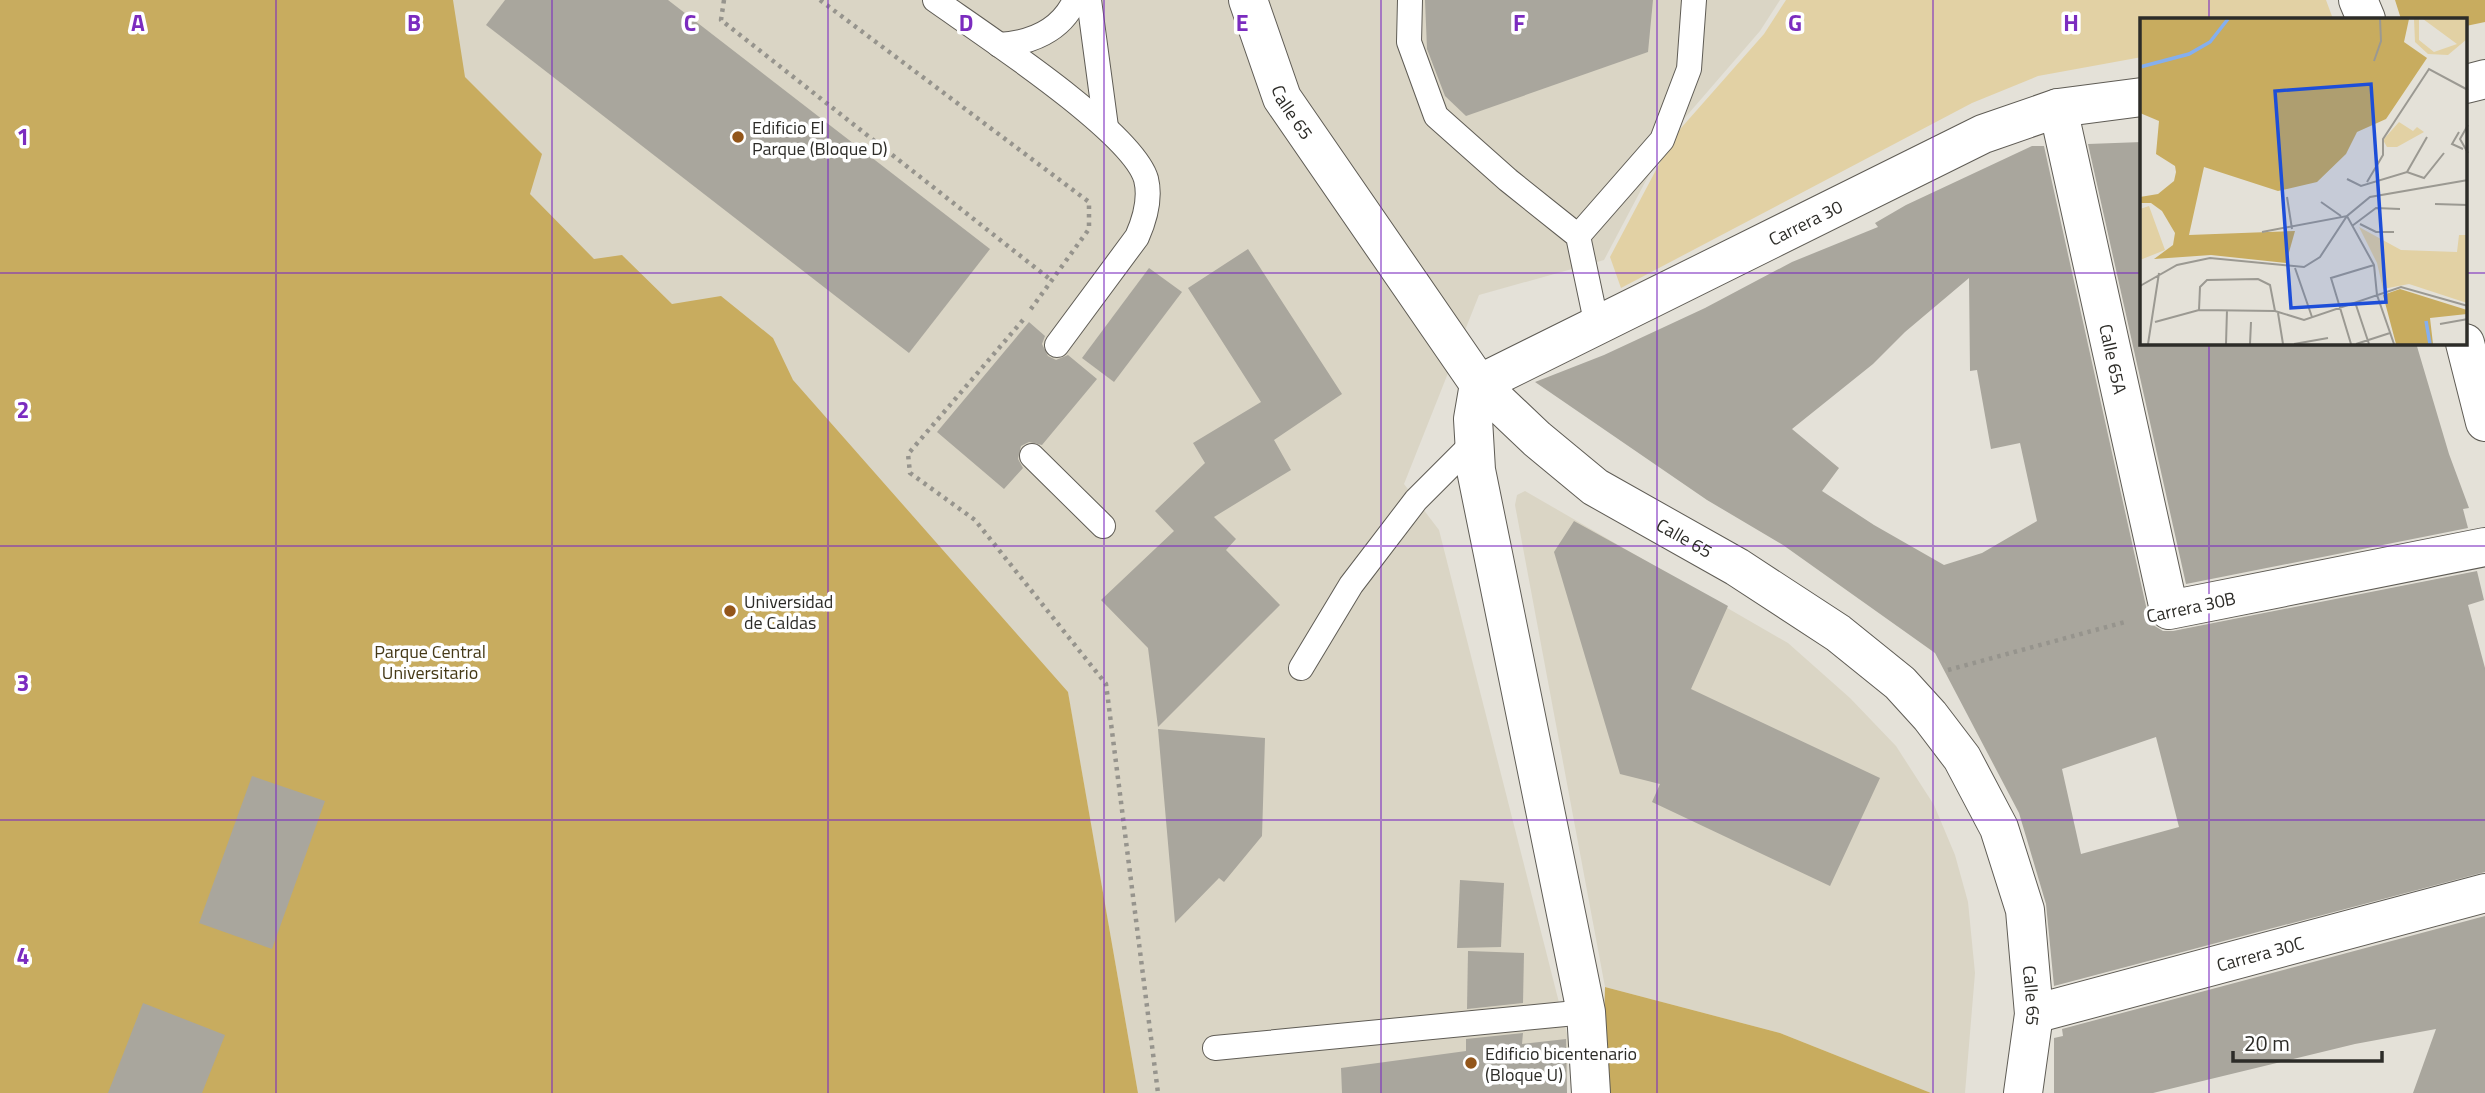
<svg xmlns="http://www.w3.org/2000/svg" width="2485" height="1093" font-family="'Titillium Web',sans-serif">
  <rect width="100%" height="100%" fill="#e4e1d8"/>
  <g fill="#dad5c5">
    <polygon points="0,0 1780,0 1760,31 1670,135 1604,260 1479,295 1404,484 1439,530 1568,1038 1567,1093 1138,1093 1068,693 0,1093"/>
    <polygon points="1525,491 1788,643 1850,698 1896,746 1934,805 1955,855 1968,902 1975,973 1965,1093 1931,1093 1780,1033 1605,987 1515,505 1517,495"/>
  </g>
  <polygon fill="#e2d1a4" points="1786,0 2326,0 2333,19 2142,19 2142,57 2038,76 1972,103 1621,288 1610,257 1674,136 1764,34"/>
  <g fill="#c8ac5f">
    <polygon points="0,0 453,0 465,77 542,154 530,194 594,259 622,255 672,304 721,296 773,338 793,380 1068,692 1138,1093 0,1093"/>
    <polygon points="2395,0 2485,0 2485,22 2466,26 2466,19 2401,19"/>
    <polygon points="1605,987 1780,1033 1931,1093 1602,1093"/>
  </g>
  <g fill="#a9a69d" fill-rule="evenodd">
    <polygon points="505,0 668,0 990,249 909,353 486,25"/>
    <polygon points="1425,0 1653,0 1648,52 1466,116 1445,96 1427,49"/>
    <polygon points="2142,142 2142,343 2416,343 2449,454 2469,508 2463,509 2468,528 2186,584 2088,144"/>
    <path d="M2032 146H2044L2148 615 2153 625 2163 631H2173L2477 571 2484 600 2468 605 2485 668V872L2054 986 2046 904 2019 813 1935 653 1783 545 1707 500 1535 382 1604 355 1705 308 1792 262 1878 227 1875 223 1906 205ZM1969 278 1970 371 1977 370 1991 449 2020 443 2037 521 1982 553 1944 565 1874 525 1822 491 1839 468 1792 429 1873 364 1905 332ZM2156 737 2179 827 2081 854 2062 769Z"/>
    <polygon points="1248,249 1342,394 1274,440 1291,470 1214,517 1236,539 1226,550 1280,605 1158,727 1148,648 1101,600 1174,531 1155,511 1205,463 1193,443 1261,402 1188,288"/>
    <polygon points="1149,268 1182,292 1114,382 1082,358"/>
    <polygon points="1029,322 1045,336 1042,344 1048,356 1056,360 1068,355 1097,379 1042,445 1029,442 1021,446 1018,459 1023,468 1004,489 937,432"/>
    <polygon points="1574,521 1728,606 1691,689 1880,778 1830,886 1652,802 1660,784 1620,774 1554,552"/>
    <polygon points="1158,729 1265,738 1262,836 1224,882 1219,878 1175,923"/>
    <polygon points="252,776 325,801 272,949 199,923"/>
    <polygon points="1460,880 1504,883 1501,947 1457,948"/>
    <polygon points="2485,916 2485,1093 2413,1093 2436,1029 2355,1044 2153,1093 2054,1093 2054,1038 2063,1036 2062,1029"/>
    <polygon points="1468,951 1524,953 1523,1003 1467,1009"/>
    <polygon points="143,1003 225,1035 202,1093 108,1093"/>
    <polygon points="1523,1033 1522,1044 1566,1039 1567,1093 1342,1093 1341,1068 1466,1051 1466,1039"/>
  </g>
  <g fill="none" stroke-linecap="round" stroke-linejoin="round">
    <g stroke="#5f5c55" stroke-width="26">
      <g id="service">
        <path d="M935 0C980 32 1132 131 1146 179 1151 199 1145 219 1137 237L1057 345"/>
        <polyline points="1089,0 1106,127"/>
        <polyline points="1410,0 1409,42 1436,116 1508,180 1578,236 1597,326"/>
        <path d="M999 45C1030 43 1061 31 1075 0"/>
        <polyline points="1578,236 1662,140 1689,69 1694,0"/>
        <polyline points="1032,456 1103,526"/>
        <polyline points="1301,668 1351,585 1416,500 1473,443"/>
        <polyline points="1215,1048 1586,1012"/>
      </g>
    </g>
    <g stroke="#5f5c55" stroke-width="40">
      <g id="minor">
        <polyline points="2466,84 2485,79"/>
        <path id="s1" d="M2058 108 2169 610 2485 547"/>
        <path id="s2" d="M2034 1014 2485 893"/>
        <path id="s3" d="M1591 1093 1586 1012 1476 470 1473 419 1479 384 1983 134 2058 108 2142 97"/>
      </g>
    </g>
    <g stroke="#5f5c55" stroke-width="40">
      <g id="tertiary">
        <polyline points="2358,0 2366,19"/>
        <polyline points="2465,343 2485,422"/>
      </g>
    </g>
    <g stroke="#5f5c55" stroke-width="40">
      <g id="secondary">
        <path id="s4" d="M1248 0 1282 98 1479 384 1537 439 1595 487 1737 567 1838 633 1900 683 1930 716 1962 758 1999 828 2025 910 2034 1014 2023 1093"/>
      </g>
    </g>
    <g stroke="#96948d" stroke-width="4.5" stroke-dasharray="3.5 5" stroke-linecap="butt">
      <polyline points="724,0 721,20 1051,280"/>
      <polyline points="820,0 1089,202 1089,229 1028,313"/>
      <polyline points="1023,320 908,454 910,473 975,520 1106,684 1158,1093"/>
      <polyline points="1948,670 2125,622"/>
    </g>
    <use href="#service" stroke="#fff" stroke-width="24"/>
    <use href="#minor" stroke="#fff" stroke-width="38"/>
    <use href="#tertiary" stroke="#fff" stroke-width="38"/>
    <use href="#secondary" stroke="#fff" stroke-width="38"/>
  </g>
  <path fill="none" stroke="#7b2cbf" stroke-width="2" stroke-opacity="0.55" d="M276 0V1093M552 0V1093M828 0V1093M1104 0V1093M1381 0V1093M1657 0V1093M1933 0V1093M2209 0V19M0 273H2142M2466 273H2485M2209 343V1093M0 546H2485M0 820H2485"/>
  <g fill="#93561a" stroke="#fff" stroke-width="2.5">
    <circle cx="738" cy="137" r="7"/>
    <circle cx="730" cy="611" r="7"/>
    <circle cx="1471" cy="1063" r="7"/>
  </g>
  <g text-anchor="middle" dominant-baseline="central" stroke-width="7" stroke-linejoin="round" paint-order="stroke">
    <g font-size="18" fill="#2d2c28" stroke="#fff">
      <text stroke="none"><textPath href="#s4" startOffset="121">Calle 65</textPath></text>
      <text stroke="none"><textPath href="#s3" startOffset="1085">Carrera 30</textPath></text>
      <text stroke="none"><textPath href="#s1" startOffset="257">Calle 65A</textPath></text>
      <text stroke="none"><textPath href="#s4" startOffset="709">Calle 65</textPath></text>
      <text transform="translate(2191 607) rotate(-12)">Carrera 30B</text>
      <text stroke="none"><textPath href="#s2" startOffset="234">Carrera 30C</textPath></text>
      <text stroke="none"><textPath href="#s4" startOffset="1318">Calle 65</textPath></text>
    </g>
    <g font-size="18" fill="#2d2c28" stroke="#fff" text-anchor="start">
      <text x="752" y="127">Edificio El<tspan x="752" dy="21">Parque (Bloque D)</tspan></text>
      <text x="744" y="601">Universidad<tspan x="744" dy="21">de Caldas</tspan></text>
      <text x="1485" y="1053">Edificio bicentenario<tspan x="1485" dy="21">(Bloque U)</tspan></text>
    </g>
    <g font-size="18" fill="#453917" stroke="#fff">
      <text x="430" y="651">Parque Central<tspan x="430" dy="21">Universitario</tspan></text>
    </g>
  </g>
  <g transform="translate(2140 18)">
    <rect width="327" height="327" fill="#e4e1d8"/>
    <path d="M274 1H279V22L294 34 317 26 283 1H327V21L308 37 288 36 275 24ZM259 104 273 113 277 109 284 114 257 129H247L243 122ZM9 188 25 232 0 242V191ZM219 209 261 232 317 234 319 217H327V285L269 266 243 271 237 245Z" fill="#e2d1a4"/>
    <path d="M0 1H269L264 24 287 40 246 101 217 114 206 136 177 164 138 173 64 149 49 217 155 213 146 245 71 237 14 241 33 227 35 215 22 193 11 185H0V179L18 176 34 163 36 154 35 148 16 136 19 103 0 95ZM260 271 327 292V296L290 300 293 326H256L243 277Z" fill="#c8ac5f"/>
    <path fill="none" stroke="#85afee" stroke-width="3.5" d="M0 49 49 36 70 24 88 1M286 303 290 326"/>
    <path fill="none" stroke="#9b9992" stroke-width="2" d="M234 43 241 23 240 1M0 98V131M328 107 320 121 328 135M319 114 312 126 323 131M267 154 287 119M207 161 221 168 267 154 284 160 304 135M227 164 243 137V121L289 51 328 72M147 179 152 211M181 184 201 198M295 186 328 187M220 206 236 214H254M212 208 236 190 260 191M122 214 207 198 234 247 237 277 254 326M155 250 172 299M0 268 37 247 70 240 164 249 180 239 207 198 230 179 328 162M215 284 229 326M59 292 60 269 67 262 118 261 130 267 135 293M138 295 143 326M15 304 59 292 135 293 164 302 261 269 328 288M300 306 328 301M8 326 19 255M86 326 87 292M110 326 111 304M154 326 188 320M211 326 191 260 234 247M216 326 250 315"/>
    <path fill="#1d4ed8" fill-opacity="0.15" stroke="#1d4ed8" stroke-width="3.5" d="M231 66 246 284 151 290 135 73Z"/>
    <rect width="327" height="327" fill="none" stroke="#2d2c28" stroke-width="3.5"/>
  </g>
  <g font-size="23" text-anchor="middle" font-weight="bold" fill="#7b2cbf" stroke="#fff" stroke-width="7" stroke-linejoin="round" paint-order="stroke">
    <text x="138" y="31">A</text>
    <text x="414" y="31">B</text>
    <text x="690" y="31">C</text>
    <text x="966" y="31">D</text>
    <text x="1242" y="31">E</text>
    <text x="1519" y="31">F</text>
    <text x="1795" y="31">G</text>
    <text x="2071" y="31">H</text>
    <text x="23" y="145">1</text>
    <text x="23" y="418">2</text>
    <text x="23" y="691">3</text>
    <text x="23" y="964">4</text>
  </g>
  <path d="M2233 1051v10h149v-10" fill="none" stroke="#2d2c28" stroke-width="3.5"/>
  <text x="2244" y="1051" font-size="21" fill="#2d2c28" stroke="#ffffff" stroke-width="5" paint-order="stroke">20 m</text>
</svg>
